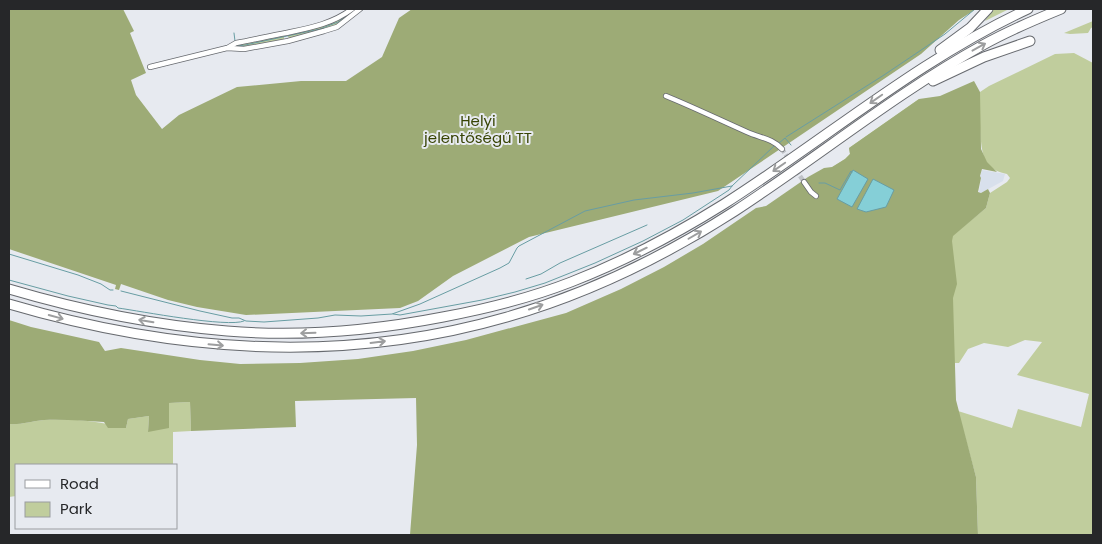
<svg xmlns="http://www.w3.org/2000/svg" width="1102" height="544" font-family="Poppins,sans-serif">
  <rect width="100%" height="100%" fill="#e7eaf0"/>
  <polygon fill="#d8e0ec" points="982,170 1005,174 1003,181 981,193 979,192 981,178 980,177"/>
  <g fill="#c0cd9d">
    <polygon points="353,9 358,9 344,21 330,28 290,38 288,37 288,34 316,28"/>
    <polygon points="993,9 1009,9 985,21"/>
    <polygon points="1093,21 1093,27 1091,28 1088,33 1070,34 1064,33"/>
    <polygon points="283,35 284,36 284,39 280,41 239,47 236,47 235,45"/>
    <path d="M1074 53 1093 63V535H978L976 477 958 411 1012 428 1018 409 1081 427 1089 394 1017 375 1042 342 1025 340 1008 347 984 343 968 349 959 363H955V370L573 324 767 210 845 159 850 154 849 148 919 99 953 235 986 208 990 193 1007 182 1010 178 1007 174C999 172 992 170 987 163 978 150 980 109 980 92L989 86 1055 54Z"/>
    <path d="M190 402 191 431 173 432V465H16V496L9 497V424C21 425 32 421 44 420 72 418 99 421 126 428L128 419 149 416 148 432 169 403Z"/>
  </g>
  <g fill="#9dab76">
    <polygon points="9,9 123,9 134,31 130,33 146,73 131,80 136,95 162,129 179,115 237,87 301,81 346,81 382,57 399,18 412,9 976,9 959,20 921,54 718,191 529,237 453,276 418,301 400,308 246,315 197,307 168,300 121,284 119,290 115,289 116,285 9,249"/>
    <path d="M974 81 980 92 981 149 987 162 997 172 982 169 980 176 981 178 978 192 981 193 988 189 990 193 986 208 953 236 952 241 957 284 953 298 956 400 976 477 978 535H410L417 445 416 398 295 401 296 427 191 431 190 402 169 403V428L148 432 149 416 128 419 126 428H108L104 422C84 421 65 419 44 420 32 421 21 425 9 424V320L31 327 99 342 105 351 121 348 200 360 240 364 300 363 358 359 413 351 466 340 566 313 621 289 664 267 703 244 756 208 766 206 808 177 824 168 832 167 845 159 850 154 849 148 919 99 940 96Z"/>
  </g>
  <g fill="#85cfd7" stroke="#689da3">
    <polygon points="853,170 868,179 852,207 837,199"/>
    <polygon points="873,179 894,190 886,207 866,212 857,209"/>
  </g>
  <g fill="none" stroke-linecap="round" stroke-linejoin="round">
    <g stroke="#689da3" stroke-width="1">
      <polyline points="234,33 235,41"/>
      <polyline points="236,45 237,46 245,45 320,29 338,22 356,9"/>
      <polyline points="786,137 884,75 945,34 975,9"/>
      <polyline points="778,144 785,138 791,145"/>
      <polyline points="819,183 825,183 840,190 851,171 852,172"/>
      <polyline points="9,254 78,275 101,284 110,290 113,290"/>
      <polyline points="526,279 541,274 560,263 647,225"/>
      <path d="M9 280 68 296 108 305 116 306 118 308C140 311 228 328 244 321"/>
      <polyline points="121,291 200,311 232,318 239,318 246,321 264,322 318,318 335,315 361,316 392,314 420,304 500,268 509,263 517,248 519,246 585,211 634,200 693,193 732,186"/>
      <polyline points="393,314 400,315 482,300 515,292 545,283 595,263 643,241 683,220 729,190 732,186 774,146"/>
    </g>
    <polyline stroke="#c0c3c8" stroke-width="4.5" stroke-dasharray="4.5 2" stroke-linecap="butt" points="782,149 804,182"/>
    <g stroke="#676a6f" stroke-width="6">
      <g id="street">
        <path d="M229 47 236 43C253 40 269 36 286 33 310 28 332 24 352 9"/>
        <polyline points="150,67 227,48 244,49 288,41 324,31 337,27 360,9"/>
        <path d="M666 96C693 107 720 120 747 132 760 138 772 138 782 149"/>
        <polyline points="804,182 811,192 816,196"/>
      </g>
    </g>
    <g stroke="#676a6f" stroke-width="11">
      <g id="highway">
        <polyline points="940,50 970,28 988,9"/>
        <polyline points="933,81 984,57 1030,41"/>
        <path d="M9 289C80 310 153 325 227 331 299 337 371 331 443 317 486 309 530 298 571 282 625 261 676 234 724 204 826 139 918 60 1028 9"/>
        <path d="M9 304C172 352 341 365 507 317 587 294 665 256 735 211 818 157 896 93 983 45 1008 31 1034 20 1061 9"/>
      </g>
    </g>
    <use href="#street" stroke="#fff" stroke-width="4.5"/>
    <use href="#highway" stroke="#fff" stroke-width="9"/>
  </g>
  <defs><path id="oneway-shaft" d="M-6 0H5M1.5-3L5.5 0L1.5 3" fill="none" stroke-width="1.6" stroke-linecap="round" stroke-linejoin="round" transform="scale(1.25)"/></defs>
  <g stroke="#9d9e9f">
    <use href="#oneway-shaft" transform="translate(979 47) rotate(-29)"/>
    <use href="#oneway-shaft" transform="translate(876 99) rotate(145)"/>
    <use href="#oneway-shaft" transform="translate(779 167) rotate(145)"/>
    <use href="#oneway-shaft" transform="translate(695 235) rotate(-30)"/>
    <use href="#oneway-shaft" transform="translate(640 251) rotate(154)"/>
    <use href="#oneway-shaft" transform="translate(536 307) rotate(-19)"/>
    <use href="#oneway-shaft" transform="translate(56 317) rotate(15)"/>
    <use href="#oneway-shaft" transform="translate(146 321) rotate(-171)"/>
    <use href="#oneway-shaft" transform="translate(308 333) rotate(178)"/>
    <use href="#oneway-shaft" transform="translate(378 342) rotate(-7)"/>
    <use href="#oneway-shaft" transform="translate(216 345) rotate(5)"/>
  </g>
  <g text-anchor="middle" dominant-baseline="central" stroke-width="4" stroke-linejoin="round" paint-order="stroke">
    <g font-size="15" fill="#384404" stroke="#e7eaf0">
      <text x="478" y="120">Helyi<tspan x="478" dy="17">jelentőségű TT</tspan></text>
    </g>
  </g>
  <rect width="1102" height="544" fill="none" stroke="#262729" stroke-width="20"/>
  <rect x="15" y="464" width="162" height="65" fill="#e7eaf0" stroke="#9a9ca0"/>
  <rect x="25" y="480" width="25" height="8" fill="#ffffff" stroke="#9a9ca0"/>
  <text x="60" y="489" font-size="15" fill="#262729">Road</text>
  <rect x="25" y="502" width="25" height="15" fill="#c0cd9d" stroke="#9a9ca0"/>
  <text x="60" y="514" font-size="15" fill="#262729">Park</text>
</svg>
